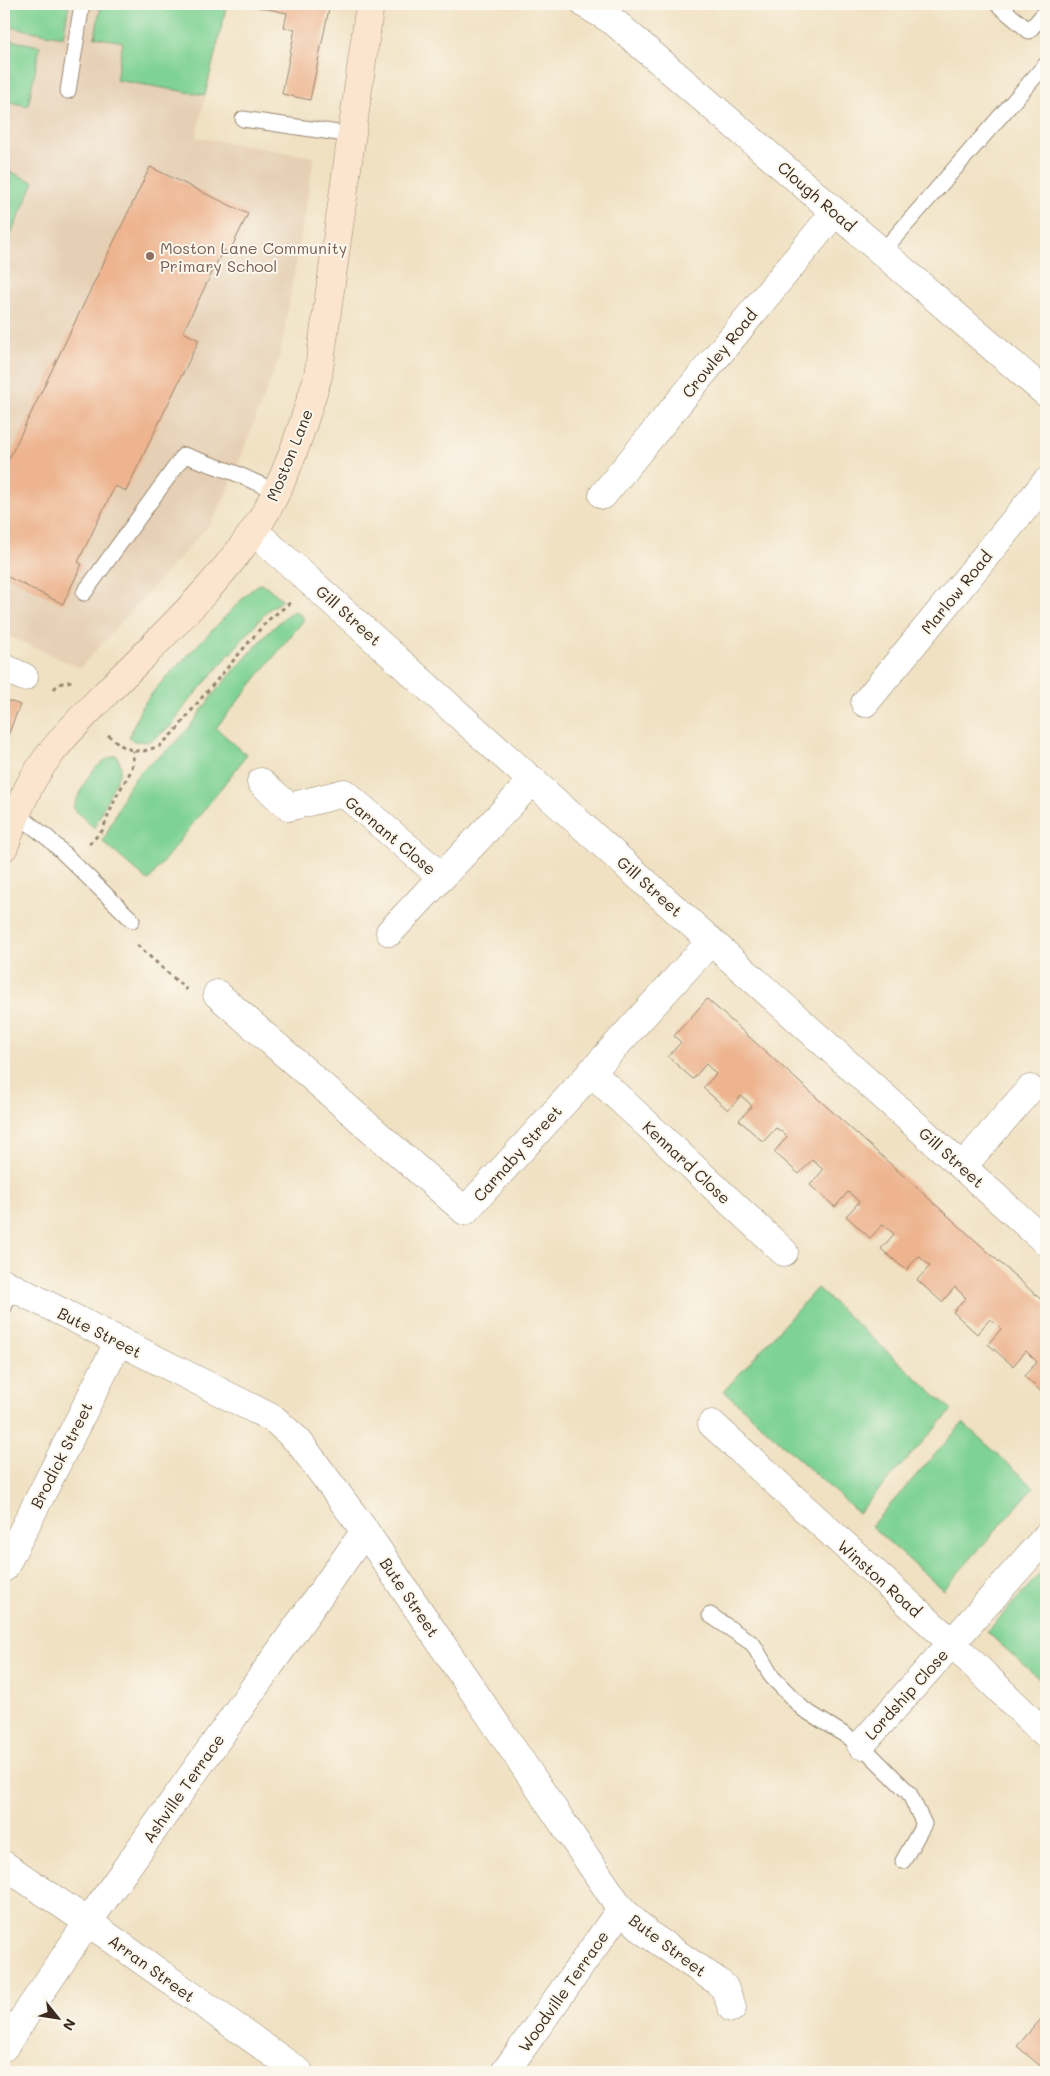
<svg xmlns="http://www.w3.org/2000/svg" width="1050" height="2076" font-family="Mali,sans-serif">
  <rect width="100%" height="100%" fill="#fbf7ec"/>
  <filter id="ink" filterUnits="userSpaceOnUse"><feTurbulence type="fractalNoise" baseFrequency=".02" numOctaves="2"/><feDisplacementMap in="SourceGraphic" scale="10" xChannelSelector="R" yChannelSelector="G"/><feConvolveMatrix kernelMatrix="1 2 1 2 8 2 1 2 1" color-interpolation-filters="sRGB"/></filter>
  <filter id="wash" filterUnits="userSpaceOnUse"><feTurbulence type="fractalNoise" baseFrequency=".0096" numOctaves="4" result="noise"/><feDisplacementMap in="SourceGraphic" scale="20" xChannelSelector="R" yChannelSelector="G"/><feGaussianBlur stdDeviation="1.12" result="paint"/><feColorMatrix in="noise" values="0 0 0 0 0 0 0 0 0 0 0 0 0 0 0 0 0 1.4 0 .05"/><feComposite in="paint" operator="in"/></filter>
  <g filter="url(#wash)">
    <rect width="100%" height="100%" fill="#f0e1c2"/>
    <polygon fill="#e6d0b5" points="4,4 227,4 196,137 314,157 280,356 226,495 210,524 80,668 4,634"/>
    <g fill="#7ed294" stroke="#5c7e59">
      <polygon points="4,4 69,4 63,37 4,26"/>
      <polygon points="101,4 227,4 205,95 116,80 123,42 95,37"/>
      <polygon points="4,39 40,46 28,106 4,101"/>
      <polygon points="4,169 34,182 4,250"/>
      <polygon points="259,584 266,586 283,600 269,609 188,702 170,727 152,740 146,742 134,741 129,737 142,706 158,686 251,590"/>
      <polygon points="295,611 303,617 303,621 216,728 247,755 148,881 103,842 126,791 135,778 143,769 170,748 188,729 215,692 268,633 287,615"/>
      <path d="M116 755 121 765 120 772 94 828 73 808C83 786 91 764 116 755Z"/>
      <polygon points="817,1288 952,1410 858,1513 724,1391"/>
      <polygon points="963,1423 1034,1487 943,1590 871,1526"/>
      <polygon points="1046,1567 1046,1685 987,1632"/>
    </g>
    <g id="blocks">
      <g fill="#edb48f">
        <polygon points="244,4 330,4 310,100 282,94 295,29 284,27 287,13"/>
        <polygon points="150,167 248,214 229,253 223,250 183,332 199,340 126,491 115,486 78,562 82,564 63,604 4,575 4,469"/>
        <polygon points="4,699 20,705 4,745"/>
        <polygon points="707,999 1046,1304 1046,1396 1024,1376 1037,1362 1026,1351 1013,1366 988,1344 1001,1329 996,1324 990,1319 977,1334 953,1312 966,1298 955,1287 942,1302 917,1280 930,1266 924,1261 919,1256 906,1270 881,1249 894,1234 883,1224 870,1238 846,1216 859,1202 853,1196 848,1192 835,1207 810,1185 823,1170 818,1165 812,1160 799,1174 774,1152 787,1137 782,1132 776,1128 763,1142 739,1120 752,1106 746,1100 741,1096 728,1110 703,1088 716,1074 706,1064 693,1079 668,1057 681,1042 674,1036"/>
        <polygon points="1041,2019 1046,2023 1046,2071 1017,2046"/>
      </g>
    </g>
  </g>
  <g filter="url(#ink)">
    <use href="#blocks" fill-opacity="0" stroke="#968670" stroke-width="1"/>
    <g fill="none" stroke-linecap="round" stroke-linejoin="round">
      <g stroke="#968670" stroke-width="17">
        <g id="lane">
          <polyline points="997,4 1029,31 1046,11"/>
          <polyline points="68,91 82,4"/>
          <polyline points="243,119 352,135"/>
          <polyline points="882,252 1046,64"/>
          <polyline points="84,593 184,455 235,473 277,492"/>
          <polyline points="17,814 49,839 132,920"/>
          <polyline points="4,1307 13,1287"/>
          <polyline points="710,1615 753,1644 772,1677 803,1709 861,1745 909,1793 924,1824 903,1861"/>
        </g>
      </g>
      <g stroke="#968670" stroke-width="29">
        <g id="street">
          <polyline points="585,4 613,21 1046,393"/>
          <polyline points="603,495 835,212"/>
          <polyline points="254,531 1046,1242"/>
          <polyline points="4,668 24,677"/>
          <polyline points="865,703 1046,482"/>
          <polyline points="261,782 289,807 344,793 442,877"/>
          <polyline points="390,932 533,780"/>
          <polyline points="217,994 465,1211 711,941"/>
          <polyline points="591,1072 784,1252"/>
          <polyline points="963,1166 1030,1089"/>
          <polyline points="4,1283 274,1419 299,1442 365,1531 621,1909 648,1934 717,1981 724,1987 732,2008"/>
          <polyline points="712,1424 952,1643 1046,1735"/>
          <polyline points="4,1568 119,1341"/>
          <polyline points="861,1745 1046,1537"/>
          <polyline points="4,1865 88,1922 299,2072"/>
          <polyline points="4,2047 88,1922 365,1531"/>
          <polyline points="505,2072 621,1909"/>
        </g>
      </g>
      <g stroke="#968670" stroke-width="29">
        <path id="secondary" d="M4 847C14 821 23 794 38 771 56 743 82 718 105 694 156 642 211 592 253 532 285 486 302 429 318 376L370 4"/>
      </g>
      <g stroke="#968670" stroke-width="3" stroke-dasharray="4 4" stroke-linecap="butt">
        <polyline points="54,689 58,684 72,681"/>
        <polyline points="108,735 122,746 134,751 144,751 160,746 178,728 199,701 267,621 290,603"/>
        <polyline points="89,844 102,831 116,797 132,769 134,751"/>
        <polyline points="137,945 187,990"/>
      </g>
      <use href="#lane" stroke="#fff" stroke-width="15"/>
      <use href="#street" stroke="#fff" stroke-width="28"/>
      <use href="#secondary" stroke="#fbe5cf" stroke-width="28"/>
    </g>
  </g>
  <circle fill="#8d6e63" stroke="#fbf7ec" stroke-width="2" cx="150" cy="256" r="5"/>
  <g text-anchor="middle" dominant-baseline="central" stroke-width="4" stroke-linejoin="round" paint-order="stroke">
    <g font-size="16" fill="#3b2a1e" stroke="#fbf7ec">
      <text transform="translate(817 196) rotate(41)">Clough Road</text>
      <text transform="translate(719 353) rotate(-51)">Crowley Road</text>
      <text transform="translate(289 455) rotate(-68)">Moston Lane</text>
      <text transform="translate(956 592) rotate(-51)">Marlow Road</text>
      <text transform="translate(349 615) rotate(42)">Gill Street</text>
      <text transform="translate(391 835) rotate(40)">Garnant Close</text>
      <text transform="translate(650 886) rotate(42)">Gill Street</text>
      <text transform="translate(517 1153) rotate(-48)">Carnaby Street</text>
      <text transform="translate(952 1157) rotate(42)">Gill Street</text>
      <text transform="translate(687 1162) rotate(43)">Kennard Close</text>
      <text transform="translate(100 1332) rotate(27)">Bute Street</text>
      <text transform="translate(61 1455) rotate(-63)">Brodick Street</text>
      <text transform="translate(880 1578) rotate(42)">Winston Road</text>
      <text transform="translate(410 1597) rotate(56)">Bute Street</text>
      <text transform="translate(906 1694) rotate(-48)">Lordship Close</text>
      <text transform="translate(183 1788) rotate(-55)">Ashville Terrace</text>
      <text transform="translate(668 1945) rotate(37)">Bute Street</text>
      <text transform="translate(152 1968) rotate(36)">Arran Street</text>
      <text transform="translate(563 1991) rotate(-55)">Woodville Terrace</text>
    </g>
    <g font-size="16" fill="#785e54" stroke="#fbf7ec" text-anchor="start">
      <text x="160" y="247">Moston Lane Community<tspan x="160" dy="18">Primary School</tspan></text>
    </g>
  </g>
  <rect width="1050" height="2076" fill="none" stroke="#fbf7ec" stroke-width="20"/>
  <g transform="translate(58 2018) rotate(120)" stroke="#fbf7ec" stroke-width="4" paint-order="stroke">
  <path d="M0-4L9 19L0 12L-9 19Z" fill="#3b2a1e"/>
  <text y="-8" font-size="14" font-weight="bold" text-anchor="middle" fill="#3b2a1e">N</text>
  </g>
</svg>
